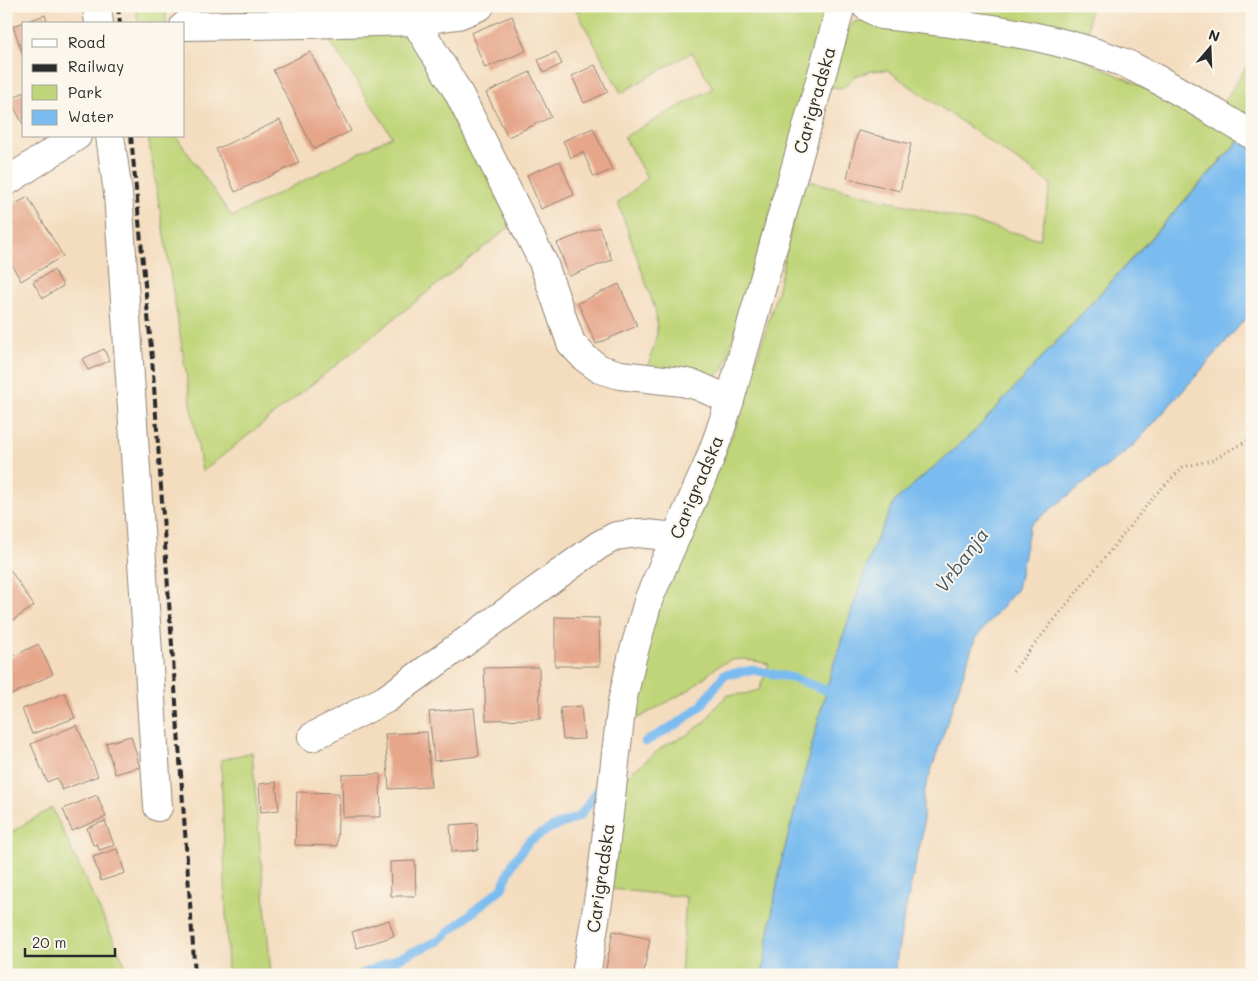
<svg xmlns="http://www.w3.org/2000/svg" width="1258" height="981" font-family="Mali,sans-serif">
  <rect width="100%" height="100%" fill="#fbf7ec"/>
  <filter id="ink" filterUnits="userSpaceOnUse"><feTurbulence type="fractalNoise" baseFrequency=".02" numOctaves="2"/><feDisplacementMap in="SourceGraphic" scale="10" xChannelSelector="R" yChannelSelector="G"/><feConvolveMatrix kernelMatrix="1 2 1 2 8 2 1 2 1" color-interpolation-filters="sRGB"/></filter>
  <filter id="wash" filterUnits="userSpaceOnUse"><feTurbulence type="fractalNoise" baseFrequency=".0096" numOctaves="4" result="noise"/><feDisplacementMap in="SourceGraphic" scale="20" xChannelSelector="R" yChannelSelector="G"/><feGaussianBlur stdDeviation="1.12" result="paint"/><feColorMatrix in="noise" values="0 0 0 0 0 0 0 0 0 0 0 0 0 0 0 0 0 1.4 0 .05"/><feComposite in="paint" operator="in"/></filter>
  <g filter="url(#wash)">
    <rect width="100%" height="100%" fill="#f4ddbf"/>
    <g fill="#c0d579" stroke="#768052">
      <polygon points="136,6 166,6 166,24 138,24"/>
      <polygon points="574,6 832,6 724,369 713,379 647,370 657,334 656,312 618,203 647,178 624,137 713,88 692,52 621,93"/>
      <polygon points="900,6 1090,6 1087,39"/>
      <polygon points="869,18 1070,53 1159,94 1240,139 976,430 895,501 873,547 831,672 780,867 762,975 681,975 686,897 611,889 627,776 665,745 687,735 705,722 718,704 727,695 744,694 759,690 769,664 745,659 730,660 718,666 689,690 633,721 638,676 659,601 736,427 777,293 802,179 1040,239 1051,184 887,70 871,71 855,76 843,88 829,87 847,31 854,22"/>
      <polygon points="324,32 399,33 409,37 437,71 513,224 202,472 148,136 176,136 232,217 392,136"/>
      <polygon points="1252,58 1252,127 1220,108"/>
      <polygon points="252,752 271,975 228,975 221,760"/>
      <polygon points="52,808 130,975 6,975 6,835"/>
    </g>
    <polygon fill="#7abcef" stroke="#52748d" points="1252,127 1252,311 1197,375 1133,446 1030,525 1017,589 975,639 923,795 923,831 904,916 894,975 762,975 780,867 831,672 873,547 895,501 976,430"/>
    <g fill="none" stroke-linecap="round" stroke-linejoin="round">
      <g stroke="#7abcef" stroke-width="9">
        <polyline points="645,742 680,722 701,706 724,675 754,670 793,678 837,694"/>
        <polyline points="360,975 438,941 502,888 513,863 529,841 551,828 580,816 598,790 605,782"/>
      </g>
    </g>
    <g id="blocks">
      <g fill="#e6a68a">
        <polygon points="45,15 48,24 24,24 23,55 13,26"/>
        <polygon points="512,16 526,51 485,68 471,33"/>
        <polygon points="310,52 351,131 314,149 273,70"/>
        <polygon points="556,52 562,64 544,73 538,60"/>
        <polygon points="595,65 608,92 584,103 572,76"/>
        <polygon points="530,72 551,117 508,137 486,93"/>
        <polygon points="24,92 24,126 10,100"/>
        <polygon points="280,120 299,163 235,192 216,149"/>
        <polygon points="593,128 612,170 594,177 583,152 571,158 563,141"/>
        <polygon points="858,131 911,144 900,191 847,178"/>
        <polygon points="560,161 574,195 541,209 527,175"/>
        <polygon points="28,197 63,256 21,281 6,255 6,209"/>
        <polygon points="599,227 612,260 569,276 557,243"/>
        <polygon points="54,270 63,286 43,298 33,282"/>
        <polygon points="619,284 637,326 596,344 578,303"/>
        <polygon points="104,349 109,361 88,370 82,359"/>
        <polygon points="9,568 34,606 6,625 6,569"/>
        <polygon points="555,617 599,618 600,666 555,666"/>
        <polygon points="38,644 53,674 11,695 6,686 6,660"/>
        <polygon points="539,667 540,719 486,720 484,668"/>
        <polygon points="65,693 75,718 32,734 22,709"/>
        <polygon points="581,706 584,739 563,740 560,708"/>
        <polygon points="474,708 479,756 434,761 429,712"/>
        <polygon points="77,725 98,776 62,790 57,778 47,782 31,744"/>
        <polygon points="427,732 431,787 389,789 385,734"/>
        <polygon points="131,736 140,767 115,774 106,743"/>
        <polygon points="380,774 381,817 343,817 342,775"/>
        <polygon points="276,782 279,810 261,812 259,784"/>
        <polygon points="297,792 339,793 337,846 295,845"/>
        <polygon points="97,795 106,817 72,831 63,809"/>
        <polygon points="105,821 114,845 99,850 97,844 93,845 87,828"/>
        <polygon points="477,823 478,850 452,852 450,825"/>
        <polygon points="117,849 125,873 101,881 93,857"/>
        <polygon points="415,861 416,896 391,896 390,862"/>
        <polygon points="389,920 394,936 357,948 352,932"/>
        <polygon points="613,931 650,939 643,975 609,975 605,974"/>
      </g>
    </g>
  </g>
  <g filter="url(#ink)">
    <use href="#blocks" fill-opacity="0" stroke="#908475" stroke-width="1"/>
    <g fill="none" stroke-linecap="round" stroke-linejoin="round">
      <g stroke="#908475" stroke-width="30">
        <g id="minor">
          <polyline points="97,6 99,24"/>
          <path d="M866 6 881 15C961 24 1043 32 1119 61 1129 64 1138 70 1147 74 1183 92 1217 114 1252 135"/>
          <polyline points="415,21 458,92 543,262 571,343 585,358 600,369 620,375 682,382 696,385 730,400"/>
          <polyline points="184,26 304,24 415,21 458,15 480,6"/>
          <polyline points="110,136 118,193 158,807"/>
          <polyline points="6,182 77,136"/>
          <polyline points="312,737 386,699 599,545 616,536 638,533 675,537"/>
          <polyline points="586,975 601,883 622,702 632,658 649,598 708,464 719,434 730,400 841,6"/>
        </g>
      </g>
      <polyline stroke="#908475" stroke-width="3" stroke-dasharray="1 4" stroke-linecap="butt" points="1013,671 1156,494 1183,467 1212,460 1252,438"/>
      <use href="#minor" stroke="#fff" stroke-width="28"/>
      <g stroke="#2b2b2b" stroke-width="4" stroke-dasharray="8 4" stroke-linecap="butt">
        <polyline points="118,6 120,24"/>
        <polyline points="131,136 152,358 195,975"/>
      </g>
    </g>
  </g>
  <g text-anchor="middle" dominant-baseline="central" stroke-width="4" stroke-linejoin="round" paint-order="stroke">
    <g font-size="18" fill="#2b2b2b" stroke="#fbf7ec">
      <text transform="translate(814 100) rotate(-74)">Carigradska</text>
      <text transform="translate(696 487) rotate(-67)">Carigradska</text>
      <text transform="translate(600 878) rotate(-82)">Carigradska</text>
    </g>
    <g font-size="19" font-style="italic" fill="#435666" stroke="#fbf7ec">
      <text transform="translate(961 560) rotate(-53)">Vrbanja</text>
    </g>
  </g>
  <rect width="1258" height="981" fill="none" stroke="#fbf7ec" stroke-width="25"/>
  <rect x="22" y="22" width="162" height="115" fill="#fbf7ec" stroke="#a8a59f"/>
  <rect x="32" y="39" width="25" height="8" fill="#ffffff" stroke="#a8a59f"/>
  <text x="68" y="48" font-size="15" fill="#2b2b2b">Road</text>
  <rect x="32" y="64" width="25" height="8" fill="#2b2b2b" stroke="#a8a59f"/>
  <text x="68" y="72" font-size="15" fill="#2b2b2b">Railway</text>
  <rect x="32" y="85" width="25" height="15" fill="#c0d579" stroke="#a8a59f"/>
  <text x="68" y="98" font-size="15" fill="#2b2b2b">Park</text>
  <rect x="32" y="110" width="25" height="15" fill="#7abcef" stroke="#a8a59f"/>
  <text x="68" y="122" font-size="15" fill="#2b2b2b">Water</text>
  <g transform="translate(1210 48) rotate(19)" stroke="#fbf7ec" stroke-width="4" paint-order="stroke">
  <path d="M0-4L9 19L0 12L-9 19Z" fill="#2b2b2b"/>
  <text y="-8" font-size="14" font-weight="bold" text-anchor="middle" fill="#2b2b2b">N</text>
  </g>
  <path d="M25 948v8h90v-8" fill="none" stroke="#2b2b2b" stroke-width="2.5"/>
  <text x="32" y="948" font-size="15" fill="#2b2b2b" stroke="#fbf7ec" stroke-width="4" paint-order="stroke">20 m</text>
</svg>
